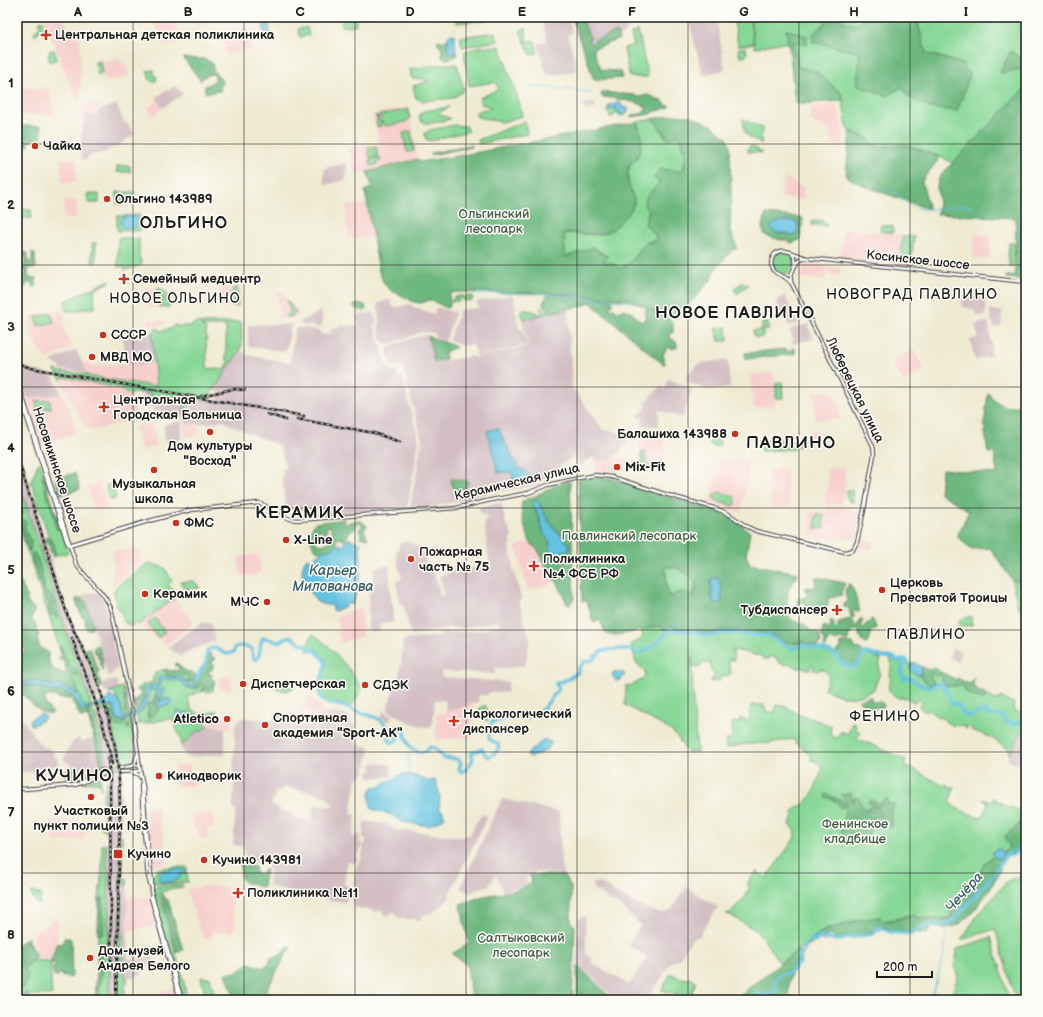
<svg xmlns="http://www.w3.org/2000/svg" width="1043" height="1017" font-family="'Balsamiq Sans',sans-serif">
  <rect width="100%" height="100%" fill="#fdfcf7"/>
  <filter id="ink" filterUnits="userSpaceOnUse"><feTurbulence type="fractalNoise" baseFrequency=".025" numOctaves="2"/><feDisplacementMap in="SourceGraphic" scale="8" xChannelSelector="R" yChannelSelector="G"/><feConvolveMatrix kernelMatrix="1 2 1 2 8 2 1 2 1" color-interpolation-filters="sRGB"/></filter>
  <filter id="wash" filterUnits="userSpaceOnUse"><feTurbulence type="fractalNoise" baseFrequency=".012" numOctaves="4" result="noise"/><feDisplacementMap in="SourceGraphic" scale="16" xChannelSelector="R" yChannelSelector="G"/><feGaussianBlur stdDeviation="0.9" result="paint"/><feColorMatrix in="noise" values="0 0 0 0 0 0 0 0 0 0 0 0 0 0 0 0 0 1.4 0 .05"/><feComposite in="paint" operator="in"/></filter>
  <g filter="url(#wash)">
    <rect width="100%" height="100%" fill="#efebd3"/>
    <g fill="#f7d0cd">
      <polygon points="43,17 66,17 67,31 81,31 82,36 80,37 81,97 78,99 79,101 77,101 69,81 70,80 68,76 67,76"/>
      <polygon points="153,17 175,17 180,43 164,46 160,36"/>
      <polygon points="195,17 231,17 196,25"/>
      <polygon points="250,28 254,49 226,55 222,34"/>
      <polygon points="118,58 123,64 126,63 129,77 104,81 100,62"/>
      <polygon points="21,88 49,88 55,115 20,115"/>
      <polygon points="158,98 163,108 151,117 148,107 155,103"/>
      <polygon points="97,103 100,110 99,116 84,115 84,104"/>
      <polygon points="836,105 842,125 844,148 839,149 832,144 829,130 809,119 811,107"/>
      <polygon points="409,107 418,159 367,172 355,173 352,162 346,150 354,146 366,147 379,145 373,114"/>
      <polygon points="61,159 76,159 76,182 62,183"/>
      <polygon points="784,177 804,188 803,200 781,197"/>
      <polygon points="64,200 77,200 77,219 65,219 64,218"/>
      <polygon points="368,204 374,238 347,238 346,205"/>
      <polygon points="844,229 915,236 911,267 840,260"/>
      <polygon points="974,234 991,235 990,259 973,258"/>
      <polygon points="807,264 827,266 825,280 802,278 803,266"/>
      <polygon points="829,266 841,268 840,276 828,275"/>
      <polygon points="240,287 240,301 239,301 239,308 220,308 220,288"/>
      <polygon points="147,289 164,289 170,295 170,307 147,307"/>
      <polygon points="280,290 298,313 298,316 291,319 279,319 279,307 277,299 278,298 277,291"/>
      <polygon points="64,308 64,329 55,311"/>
      <polygon points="53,311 73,347 47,359 32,339 30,329 30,317"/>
      <polygon points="17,318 22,318 24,333 19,338 17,339"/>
      <polygon points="149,320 165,320 165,324 158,326 149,327"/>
      <polygon points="913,349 925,370 904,383 891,361"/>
      <polygon points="88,362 90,366 137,363 137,364 155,363 157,387 146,385 86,376 87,372 83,364"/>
      <polygon points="774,373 775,406 754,408 750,374"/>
      <polygon points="63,377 119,388 127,392 131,395 137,418 95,430 88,429 84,424 68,395 68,390 67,389 65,390 60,380"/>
      <polygon points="814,392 834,392 840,405 841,419 815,420"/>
      <polygon points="62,394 68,405 77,433 42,444 28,399"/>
      <polygon points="152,424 156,446 141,450 134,426"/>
      <polygon points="199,424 200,433 199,435 185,437 184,429 187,429 186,425"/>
      <polygon points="809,430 815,430 816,439 815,440 807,441 807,436 810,436"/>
      <polygon points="664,439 667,470 642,472 638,441"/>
      <polygon points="616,458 628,458 629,470 596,472 597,461 607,461"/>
      <polygon points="746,459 748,479 741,513 709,502 722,461"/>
      <polygon points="845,467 846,497 842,498 842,504 827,505 825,504 825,492 828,491 827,468"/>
      <polygon points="786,469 789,508 771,509 768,470"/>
      <polygon points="100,483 108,508 95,512 87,487"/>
      <polygon points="844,506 844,507 851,507 852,512 861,511 856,537 854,538 821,539 811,535 809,512 826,511 826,507"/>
      <polygon points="862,539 874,542 872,550 859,547"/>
      <polygon points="530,542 539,552 554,580 551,584 528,591 516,547 518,546 518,545"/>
      <polygon points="135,548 140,552 143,562 112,586 114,549 119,551"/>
      <polygon points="257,554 259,557 261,571 256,575 248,576 243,575 240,571 238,557"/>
      <polygon points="174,598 194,623 166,645 138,625"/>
      <polygon points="362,608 362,636 341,643 338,632 340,631 336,617 348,614 348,612"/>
      <polygon points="231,675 232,689 220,689 218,679"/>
      <polygon points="310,696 320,706 329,713 328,716 317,715 317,717 291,715 291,712 300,709 303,706"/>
      <polygon points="473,703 472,737 436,740 436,715"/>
      <polygon points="218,717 232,717 232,729 225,729 225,728 208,726 204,724 204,723"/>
      <polygon points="190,764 190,771 193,771 194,785 176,787 174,766"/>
      <polygon points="158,806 160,822 163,832 167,864 150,866 146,807"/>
      <polygon points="213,812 214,828 207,829 208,839 199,839 198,829 193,830 191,814"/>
      <polygon points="74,819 74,827 84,826 85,840 53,841 52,820"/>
      <polygon points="205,886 226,886 234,907 231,908 236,926 233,927 235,931 229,933 228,930 212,934 213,937 205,939 202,936 200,931 186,889"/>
      <polygon points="147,896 148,898 151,901 155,926 128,931 127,897"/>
      <polygon points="56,917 56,920 58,921 58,936 50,960 37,957 32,935"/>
      <polygon points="175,988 179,1000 163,1000 161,992"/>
    </g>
    <g fill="#d2bec3" fill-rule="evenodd">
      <polygon points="526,17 568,17 572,33 568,35 577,69 576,71 556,75 547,75 538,44 547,41 542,19 527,22"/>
      <polygon points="571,17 639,17 637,17 624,34 582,50"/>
      <polygon points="688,17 716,17 725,70 703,75"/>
      <polygon points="175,86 183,94 163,108 159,102 157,96"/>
      <polygon points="592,102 593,104 595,103 596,107 594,107 594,109 585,111 583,104"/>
      <polygon points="116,104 124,122 129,126 135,134 129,138 115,148 112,148 108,151 90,156 85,160 82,160 81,142 84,115 98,116 97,111"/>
      <polygon points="346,163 348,175 345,176 346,180 325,185 324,180 324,168"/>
      <polygon points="513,295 519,328 523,330 527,345 476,356 473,344 462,346 449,340 460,310 478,308 477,302"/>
      <polygon points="785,295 786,299 799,324 793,325 793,324 789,326 776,303 778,302 777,300"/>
      <polygon points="961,295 984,298 986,307 985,316 975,315 975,310 963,307"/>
      <polygon points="390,299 394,308 410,304 414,307 434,314 436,307 455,313 445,342 434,336 435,333 427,332 423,333 422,332 389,344 383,342 378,328 380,324 378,315 380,314 377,304"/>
      <polygon points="568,309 572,387 603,430 612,431 624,434 629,442 611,460 609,460 597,461 593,457 580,466 575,460 577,459 574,456 535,485 513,490 512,489 498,492 489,493 437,506 410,508 422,440 403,368 402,366 392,367 391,366 387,351 391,346 416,337 427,335 434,363 471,356 474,358 475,357 528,346 522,320"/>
      <polygon points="989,310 1002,311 1001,326 994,328"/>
      <polygon points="321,311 322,311 322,328 300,324 301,321"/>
      <polygon points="373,312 377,324 374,325 387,366 391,370 397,373 398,377 402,377 404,379 407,397 419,441 408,504 406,508 316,516 316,512 307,513 307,511 302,512 302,510 286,509 282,476 283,475 283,469 286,468 280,447 278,445 255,436 221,420 216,422 203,423 200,425 199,424 186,425 186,421 182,421 181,417 153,415 153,407 149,407 148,402 143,402 143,393 150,393 151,396 184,402 183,412 185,412 187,399 209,400 218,402 219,391 215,392 214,390 240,350 244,353 246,354 246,355 290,363 295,328 297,329 298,327 320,331 320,334 330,335 332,329 338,327 345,325 359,326 356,316 367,313 369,314"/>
      <polygon points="988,322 991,335 989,335 990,336 992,345 990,356 975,360 970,340 978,337 975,324"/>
      <polygon points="291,324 286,352 248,346 248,325"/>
      <polygon points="809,324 810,326 808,327 814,339 792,344 793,340 790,329"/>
      <polygon points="146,332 147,334 152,332 155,363 137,365 136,363 127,364 122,335"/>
      <polygon points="76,350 87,372 60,370 61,368 51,361"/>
      <polygon points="727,360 728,362 730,388 708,390 686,382 687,374 701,363"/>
      <polygon points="18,367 52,374 62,394 28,399 17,369"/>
      <polygon points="668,379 692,388 683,418 659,410 659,426 642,425 643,417 638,417 638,415 646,408 646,405 645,404 648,399 650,398 661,386 665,389"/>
      <polygon points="178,422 182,422 182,438 181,439 167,441 165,440 164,424"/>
      <polygon points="17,451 69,617 101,697 90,700 68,637 17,477"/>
      <polygon points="501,503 507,528 509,528 512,537 510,540 512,544 509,547 514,564 512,565 522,600 519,601 530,639 525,665 508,668 495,668 495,674 441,671 442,677 508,682 507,693 489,692 488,695 479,695 478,703 473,703 447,712 445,700 435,700 433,723 431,727 426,727 411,723 388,711 389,701 390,701 399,675 402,657 403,640 440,636 440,634 446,633 489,629 489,627 499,624 498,621 464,628 447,628 411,636 403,603 400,604 396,581 402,579 397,561 396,553 400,543 408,541 422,550 429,572 433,571 439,590 439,596 444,595 442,583 439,576 446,574 446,573 460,568 461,570 474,568 490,568 484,521 489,520 480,511 479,507"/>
      <polygon points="383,566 389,566 391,602 393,604 393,623 380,623 380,632 370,632 370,630 368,630 368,601 375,567"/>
      <polygon points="94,592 99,593 102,598 105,605 110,626 117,665 118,668 112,673 113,675 107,676 106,668 105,668 103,659 100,652 93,624 89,615 83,595"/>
      <polygon points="201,623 211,623 215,641 190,650 180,656 177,652 175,653 170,648 168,647"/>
      <polygon points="952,648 961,652 958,662 949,658"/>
      <polygon points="115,680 117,681 118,689 111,691 105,692 104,691 102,684 104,682"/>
      <polygon points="107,710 109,711 115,737 121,792 120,910 115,1000 109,1000 110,961 108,946 109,925 108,925 108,880 107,843 109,842 107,842 105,796 108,784 104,753 95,716 95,713"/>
      <polygon points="17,711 18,711 36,740 44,748 47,746 53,753 53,757 56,757 57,759 58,765 39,768 39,770 37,771 17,773"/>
      <polygon points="383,711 392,716 389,722 380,718"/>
      <path d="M329 713 338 714 339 715H340V714L349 715 351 723 357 730 356 744 370 747 365 772 357 779 351 812 352 813V815H356L353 837 355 838 357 834 361 835 359 843H362L360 853H358L357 860 355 863 347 862 344 885 349 886 346 902 301 896 268 886 270 869 267 868V864L243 861 246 852 244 851V847L233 845 236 810H233V806L234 783 233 777 235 725 239 720 244 718H249L251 719 274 720V715L279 714 316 717 317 715 328 716ZM284 787 320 794V795L328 797V801L332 802 331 807 314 804 311 823 292 816 293 814 279 811 280 807 271 806 272 800H274L275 791 280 792V789H284Z"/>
      <polygon points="208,726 225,728 225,754 187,757 183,753 181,746 198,731 201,731"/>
      <polygon points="1022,733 1026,735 1026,768 1007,760"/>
      <polygon points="79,738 81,742 94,738 95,748 101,763 100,767 87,775 64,760 64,758 71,744"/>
      <polygon points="372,763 379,763 391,765 392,777 369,778 369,771 372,771"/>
      <polygon points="502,799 559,812 561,865 564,876 544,872 536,871 526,878 528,884 503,892 497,877 495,876 489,885 470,893 460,888"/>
      <polygon points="485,814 487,817 449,895 450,896 444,904 430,914 426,914 426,915 422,915 421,920 411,918 410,920 396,917 397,913 392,912 392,914 390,914 390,916 383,915 383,911 379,910 379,912 357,908 354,905 352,900 357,864 361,861 364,845 366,841 366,839 363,838 364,821 385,824 399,831 399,830 462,837 467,835 469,836 475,824 481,816"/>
      <polygon points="593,883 600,883 603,884 613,891 644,908 661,913 666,912 671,910 686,887 718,907 698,937 694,936 678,960 671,963 647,1000 616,1000 578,964 578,919 585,916 586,954 593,958 591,962 629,985 647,957 628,945 641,925 616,903 610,901 597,891 594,891"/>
      <polygon points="121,885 127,885 128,959 153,957 155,966 142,967 142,973 141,975 127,978 125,977 124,968 123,968"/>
    </g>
    <g fill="#87d796" stroke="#527a59" fill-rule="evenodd">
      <polygon points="352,17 352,19 356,19 356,25 343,27 341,23 343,21 343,19"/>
      <polygon points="456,17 490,17 488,20 457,23"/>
      <polygon points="749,17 754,43 738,46 734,20"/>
      <polygon points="750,17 832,17 824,25 820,26 860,53 902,87 962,64 926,53 916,17 1026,17 1026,21 1022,27 1026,32 1026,61 1011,51 1000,72 1026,68 1026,87 953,163 940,157 907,145 875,147 867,138 850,131 847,129 842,94 815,71 798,67 796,53 787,29 789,43 778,43 755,48"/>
      <polygon points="833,17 863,17 857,26"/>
      <polygon points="40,21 41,20 43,21 46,31 44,31 43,30 36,33 36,35 34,35 33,34 40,26 39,23"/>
      <polygon points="307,27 309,35 300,37 298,29"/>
      <polygon points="526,28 527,42 534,40 538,53 531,55 520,31"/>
      <polygon points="638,30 648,77 630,77 626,61 624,48 634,45 631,34"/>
      <polygon points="495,32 498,41 462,47 460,37"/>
      <polygon points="500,46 520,105 522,116 502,122 477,117 475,112 492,107 481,104 479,98 499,89 495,82 469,86 464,52 478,47"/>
      <polygon points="746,47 747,55 740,57 738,49"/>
      <polygon points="54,50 57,59 49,62 48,55 50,54 49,51"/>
      <polygon points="100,61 102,74 98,75 95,62"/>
      <polygon points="446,64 457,64 464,90 453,98 422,101 416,98 413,86 429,81 423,79 413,79 411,76 410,69"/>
      <polygon points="154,70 154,74 156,76 157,79 155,82 152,82 150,80 147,71"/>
      <polygon points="449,107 442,111 439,114 451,119 428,124 421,121 419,116 423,111"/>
      <polygon points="615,107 617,107 617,112 619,111 621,112 621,113 619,115 616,114 614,116 610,117 607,110 608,109 610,109 610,108 613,109"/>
      <path d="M409 109V111L408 112 410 117 408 120 405 122 388 126 384 125 382 122 380 127 377 126C376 123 376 120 378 118L380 122H381L382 117 376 118 375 116Z"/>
      <path d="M652 119 658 124 665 137 669 139 677 136 680 137C685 145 687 163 682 171L657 180 659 181V183L649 210 645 224 656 236V240L646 242 630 263 626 267 619 268 611 263 605 262 604 260 605 258 603 254 595 248 566 257 565 256 564 233 599 235 613 229 631 210 634 203 633 196 628 184V171L630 165 637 158 640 149 641 134 637 122Z"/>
      <polygon points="743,119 762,128 761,144 748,136 745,133"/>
      <polygon points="525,121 527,134 479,144 478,140"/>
      <polygon points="454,125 466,126 469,131 445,137 431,141 426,139 424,134 430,130"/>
      <polygon points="411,131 414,151 407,152 403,133"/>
      <polygon points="750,146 752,146 763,153 748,152 748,148"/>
      <polygon points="376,147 378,156 370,158 368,148"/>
      <polygon points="380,157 381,161 376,162 377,165 371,166 370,159"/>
      <rect x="117" y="166" width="13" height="6"/>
      <polygon points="117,192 124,192 124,203 117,204"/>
      <polygon points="126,192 135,192 135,204 126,203"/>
      <polygon points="87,194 99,194 99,203 88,203"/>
      <rect x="20" y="210" width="11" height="8"/>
      <polygon points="140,215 140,231 118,231 117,229 117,216"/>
      <polygon points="818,220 824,221 824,222 827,223 827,226 812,225 813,221 818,222"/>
      <polygon points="881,225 893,226 893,233 880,231"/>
      <polygon points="903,236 914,237 911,262 900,261"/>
      <polygon points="118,238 132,238 132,239 139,239 139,255 142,265 125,270 124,266 118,267"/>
      <rect x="92" y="243" width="4" height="19"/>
      <polygon points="1009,243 1014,243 1013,266 1009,266 1009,259 1008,258"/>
      <circle cx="783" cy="263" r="11"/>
      <polygon points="110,280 110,282 94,290 95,308 82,309 77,311 66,311 65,301"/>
      <polygon points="743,282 746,285 747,284 748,285 737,294 734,289"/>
      <polygon points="233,288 238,288 238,306 233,306 233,303 231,303 231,299 235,299 235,295 231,297 231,292 233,292"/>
      <polygon points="156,289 162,289 168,294 168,297 166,297 166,300 169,300 169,307 159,307 159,305 161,305 161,302 158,302 158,297 161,297 161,294 158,294"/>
      <polygon points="459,296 463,296 464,297 466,297 471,296 472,296 473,299 471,301 470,300 463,301 463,298 460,297 459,298 459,301 455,301 454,302 451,302 453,298"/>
      <polygon points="287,300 296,312 291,317 286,317 286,315 289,314 290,312"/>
      <polygon points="540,308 545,310 547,309 549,309 550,313 524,319 521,314 521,310 523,309 536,312 537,314 540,314 542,311 540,309"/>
      <polygon points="51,313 54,322 38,326 36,317"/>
      <polygon points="241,322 242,345 240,350 214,390 210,393 210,400 187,399 186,412 183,412 184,402 151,396 150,393 132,393 131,395 119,388 63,377 61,380 55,370 60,372 87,374 87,376 147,385 156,387 152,333 154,332 155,329 159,329 160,331 173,328 173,326 177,325 177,327 193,325 194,323 201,323 202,327 206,329 207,368 224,370 229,362 226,359 226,326 206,326 205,327 203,326 203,323"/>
      <polygon points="762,323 768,323 768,330 763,330 763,336 762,337 756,338 754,336 753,331 762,330"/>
      <polygon points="727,327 728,341 719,341 715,328"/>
      <polygon points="782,382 783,398 776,398 776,383"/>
      <polygon points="50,400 51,408 37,409 36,401"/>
      <polygon points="714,438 720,440 719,446 714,447 710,444 711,440"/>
      <polygon points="787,439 788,441 801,440 801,446 795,446 794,449 761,451 760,441"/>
      <polygon points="645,452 647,466 654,465 655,470 643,471 641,453"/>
      <polygon points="40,463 68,553 57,555 55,554 46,528 31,481 38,464"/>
      <path d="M17 477 68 637 90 700 91 706 85 707 80 700V697L78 695V690L70 678 71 677 74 675 73 668 65 658 61 647 59 648 57 642H56L57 641 26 547H25L17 518V512L27 544 30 551 31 540 28 537 27 533 24 527V525L21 519 20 515 23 513 18 499 17 498ZM33 555 36 556 41 570 44 590 49 595 54 603 56 613V618L55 614 53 613 49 602 47 601 41 586 42 585 32 559V557Z"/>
      <polygon points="111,484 113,486 116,497 115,499 111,500 109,499 106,487 107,485"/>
      <polygon points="847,490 852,490 853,502 850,502 847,497"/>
      <path d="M719 492 735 497C736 501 737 503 734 506L716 501 714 498V495Z"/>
      <polygon points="823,514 824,528 816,529 816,515"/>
      <polygon points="149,563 165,568 172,581 168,585 170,588 173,588 176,592 176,597 138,625 135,623 131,626 125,623 123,620 122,613 117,607 114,591 116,587 146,564"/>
      <path d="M666 567C680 566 686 574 696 582L693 598 670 597 668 594V590L666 585V571L665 568Z"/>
      <polygon points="1012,580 1026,582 1026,626 1023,614 1018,609"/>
      <polygon points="194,581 200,588 186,589 180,582"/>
      <polygon points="971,616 972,625 964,626 959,625 959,620"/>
      <polygon points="155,618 165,632 158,638 148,623"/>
      <path d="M660 626H670L699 631 705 633H716L723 630 762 632 777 637 784 642 797 643 803 642 836 653 838 656 837 658 859 664 864 653 881 659C879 663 880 667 879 672L880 673 874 689C853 702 845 698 824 689L829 676 825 670 820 669 818 671 813 670 814 666 811 665 810 670 801 667 800 669C795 667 790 663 785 665L778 662V659L770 656 769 659H763L762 656 753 655V654L733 650 734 660H728L731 674 719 678 720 681 711 682 710 680 714 679V672L711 671 710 663 701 664V666L693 667 692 657 691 658 692 668 693 698 697 752H690L687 751 684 748 678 738 672 731 625 705 626 685 630 686 642 680 646 673 635 661C635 654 631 650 632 643L640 640 643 637 641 630Z"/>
      <path d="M313 634C334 649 349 667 362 689L350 709C344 706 329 705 325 702 313 694 323 672 325 662 323 657 318 654 315 650 301 654 310 640 313 634Z"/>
      <path d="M890 658H894L895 660 900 662C908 659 904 661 912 664L910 668V670L918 675 921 674V677L932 673 936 675 940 674 953 686 962 685 968 694 984 699 987 695 995 700 999 699 1000 697 1010 702 1014 703 1013 707 1014 708V711L1022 713V710L1026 709V735L1021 733 1010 754 1008 753 1010 750 990 737 971 730 972 728 969 726 967 729 965 728 966 727 961 725 960 726 952 725 945 722 946 720 933 714 932 712 928 710 926 712 919 707 922 702 917 699 915 703 906 697 904 699 902 696 900 699C890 693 885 692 891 679 888 671 894 667 890 658Z"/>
      <polygon points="165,669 165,671 168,674 168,676 158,678 158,683 157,685 150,686 143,690 145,692 145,697 143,696 141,690 137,691 137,689 140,688 142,685 153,682 153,678 156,672"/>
      <polygon points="186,674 188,675 189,676 188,682 193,681 194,683 193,686 188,685 184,679 181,677 182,675"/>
      <path d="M164 679 169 680H178L182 681 186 687 194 690 195 687 197 688 199 684H202L203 687 205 689 210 685 213 687V690L208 692C202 690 194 694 188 697L191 709 201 716 202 719 208 717 207 713H210V714L213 711H217V712L218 713V717L204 723V724L208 726 201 731H198L181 746V739L172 718 149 723 138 724 137 716C146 708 147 700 150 689L155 690 156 696 160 697 163 696 165 692 160 694 158 692V690L156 689 160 687 161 682ZM155 696 157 698H160L161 700 164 698 170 699 169 705 159 707 158 711 151 716 150 719H149L147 717 149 703 153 704Z"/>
      <polygon points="277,685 293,686 293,689 288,689 288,691 277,690"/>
      <polygon points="123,687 126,718 123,717 121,705 116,699 116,695 113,692 110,693 108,692 118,689 118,688"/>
      <polygon points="125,689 130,715 128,717 126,707"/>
      <polygon points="485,705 487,710 488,710 490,718 486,721 479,709"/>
      <path d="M751 705H764L763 708H766L765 712H775L776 705C788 705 793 713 803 716 809 718 816 720 822 722V723L831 725 830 735 837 738 838 737 841 731 848 734 852 722 856 724 855 729 860 732 857 738 906 760 904 764 909 767 944 786 946 784 949 786V787L952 788 954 786 955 787 949 802 956 808 979 818 982 817 988 803 983 800V799L990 802 993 798 1009 808 1011 807 1023 812 1021 814C1022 828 1012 828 1005 837L1007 842 1009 844V847L1005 852 999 853 985 863 976 880 961 898 951 905 950 910 952 917C944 921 927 918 918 918L916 916H905L901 918 883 921 879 917 854 921 848 924 842 925 837 927 827 929 818 934 807 942 803 947 780 963 761 936 755 930 726 913 728 914 731 912 746 896 749 889 748 882 757 871 766 878 793 841C796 834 796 830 790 825 792 820 792 813 795 810 797 806 802 806 805 803 813 796 817 783 821 773 823 764 817 761 810 760L812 757 792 739 770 743 747 744 726 748 725 741 733 738 731 735 733 722 740 723V718L745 719V722L749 720Z"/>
      <path d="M103 706 114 707 117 718 122 721 126 720 128 730 129 729 128 719 131 718 134 760C131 765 124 768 119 767L120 778 115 737 109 711 107 710 99 712 97 707Z"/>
      <path d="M89 709 93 711 102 742 106 769H103L101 753 99 750C98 736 88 721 89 709Z"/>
      <path d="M68 767 74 768 82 780 80 781 68 783C66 779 66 771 68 767Z"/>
      <polygon points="99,776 100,777 101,790 100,784 97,782 83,783"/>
      <path d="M106 782H108V784L105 796 106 831 102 829V818C105 816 106 811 105 808H103V794L104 793Z"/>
      <path d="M122 835C121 849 123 863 122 877L127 879V885H122L121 886 123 968H124L125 977 127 978V983L125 984V998L117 1000Z"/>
      <path d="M106 843 107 867H108L109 918H108V925H109L108 946 110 961 109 1000H96L99 899 102 870V844H106ZM98 956 101 959 102 962V970L99 989V996L98 997 96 996C96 990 95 982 97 976 98 969 99 963 98 956Z"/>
      <polygon points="171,867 187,867 188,882 159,884 152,882 151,874 157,873 156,869"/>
      <polygon points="1024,875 1026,875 1026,1000 1016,1000 995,929 961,940 977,916 1007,881"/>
      <polygon points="182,884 183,887 169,889 159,894 183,978 187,1000 183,1000 155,903 153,888 154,887"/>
      <polygon points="31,892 36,893 36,894 40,894 40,896 41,896 40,904 38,905 31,895"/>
      <polygon points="28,937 31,960 47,961 51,965 51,981 52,995 31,995 24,1000 17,1000 17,946"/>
      <polygon points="991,937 1010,1000 948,1000 951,996 958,976 955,969 957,949"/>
      <polygon points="671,973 679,978 691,979 696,982 689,1000 677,997 677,994 662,990"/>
      <polygon points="201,977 210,978 216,1000 206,1000"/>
    </g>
    <g fill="#6db87f" stroke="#446a4e" fill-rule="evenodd">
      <polygon points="572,17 581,17 590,38 589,42 592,44 595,40 617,32 619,39 593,49 601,70 620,71 622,78 594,80 583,49"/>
      <polygon points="832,17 857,26 863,17 916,17 926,53 962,64 970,75 957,111 931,108 909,97 902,87 887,96 857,85 860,53 813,42 812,35"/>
      <polygon points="786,29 807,36 806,45 792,42 796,53 798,67 815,71 842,94 843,101 795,104 790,54"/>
      <path d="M440 40 442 42 446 40H448V44L453 54 458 53V55L455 57 447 59 442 57C441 53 443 50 441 47L439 46 437 41Z"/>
      <polygon points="1011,51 1026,61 1026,68 1000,73"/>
      <polygon points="183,58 205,59 212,63 214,72 219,76 222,82 220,91 205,93 205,86 215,81 215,75 210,74 202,78 201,81"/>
      <polygon points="1026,87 1026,280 1006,278 1006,276 1015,276 1016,218 937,214 939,203 937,187 939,177"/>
      <path d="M603 92 635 95 636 97 644 96 646 95 652 96 653 98H655L656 99V101L660 100 665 103V105L670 106 669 108C664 108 659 111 653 112L652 114 631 117V115L642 114 646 109 645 106 634 102 613 98H611L602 97 601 94Z"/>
      <path d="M673 115 691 116 713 126 727 138 730 145 731 197 730 229 737 248 734 250 733 249 716 268 711 280 680 315 674 318 628 300 549 293 573 297 607 299 610 302 612 301 613 303 610 307V309L614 308 620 313 621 310C630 308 635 316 641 322L645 319 646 308C652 311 668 317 672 322 673 325 673 329 673 332L670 336V338L674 340 677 343V348H673L671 349 669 347 667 348 663 354 665 363 664 365 593 305 591 302 587 303 586 305 550 313C549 311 548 310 550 307V306L546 307 544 306 543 303 544 300 546 298 547 293 456 292 449 294 450 306 447 308C441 306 436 302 430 300L421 303 414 302 399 294 391 291 384 284 379 271 365 191 372 187 367 172 418 159 419 162 458 156 637 122C641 132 644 147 637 157 635 161 629 164 628 169 627 175 628 184 630 190 632 194 634 197 634 201 633 208 628 215 623 219 619 223 616 227 612 230 597 238 580 232 564 233L565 256 566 257 593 247 602 254 607 255V258L604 259 605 262 611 263 619 268 624 267 630 263 644 243 655 241 656 239V236L645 224 649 210 644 206 646 197 659 183V180L654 178 658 171 661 169 681 171 684 168 685 155 682 139C677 133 673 139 667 139L658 124 652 119Z"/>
      <polygon points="21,126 41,126 41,140 29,140 29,146 22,146"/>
      <polygon points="850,131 867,138 875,147 907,145 940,157 922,181 929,209 864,186 846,176"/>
      <polygon points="471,145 471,147 431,155 431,153"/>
      <path d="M766 214 803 218 800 240 791 243 787 240H780L765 235 762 228ZM783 221 797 222 796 233 780 234Z"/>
      <polygon points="24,252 28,253 28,262 32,262 32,252 35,253 36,268 28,268 28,277 36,278 36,287 32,287 32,283 26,283 26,287 17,288 17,286 19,285 17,279 17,262 18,262 21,278 23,277 27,271 22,271 21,269 21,267 25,266"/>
      <polygon points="362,304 365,305 366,309 365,311 356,309 353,305"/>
      <polygon points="428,336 456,347 445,352 446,359 434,362"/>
      <polygon points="792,348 795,348 795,354 746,359 745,353 786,349 787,351 792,351"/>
      <path d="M988 393C1001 408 1008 410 1026 403V582L1012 580 990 548 970 549 957 536 969 511 940 493 942 469 997 474 994 452 988 453 984 425Z"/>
      <polygon points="75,473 80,489 61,495 55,479"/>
      <path d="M42 476H44L60 528 57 530 54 522 55 520 49 499H47C46 492 44 483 42 476Z"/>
      <path d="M589 477H600L611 478 649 491 720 512 735 520 750 532 746 555 750 564 798 573 788 590 787 614 793 621 804 624 811 631 819 633 821 643 816 646 803 642 797 643 784 642 777 637 762 632 724 630 716 633H705L699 631 670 626 667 629H664L660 626C649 628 615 638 606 634L600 620 593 622 587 601H582L578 479ZM666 567C680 566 686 573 696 582V586L693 598C685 589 679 591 670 597L668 594V590L666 585V571L665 568ZM718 579 721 586 722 599 719 603H717L712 598 711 582 712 580Z"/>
      <path d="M451 479 468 481V484L464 489C454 492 453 489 451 479Z"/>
      <path d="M570 481 574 599 570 604V606L567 604 557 581 554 580 539 552 530 542 523 521 521 508 522 502C527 498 532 498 537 495 550 488 556 484 570 481ZM538 502 549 522 560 533 562 552 556 556 552 554 549 544 550 541 543 532 538 516 532 505Z"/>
      <path d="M17 498 18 499 23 513 20 516 21 520H25C27 524 25 524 24 527L26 529 28 537 31 540 30 551H29L17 512Z"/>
      <path d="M344 519V524H348L349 522C357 521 359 519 366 525L367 526 364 530 368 539 360 537 361 534 359 530 362 525 360 522 356 525 355 529C347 531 349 537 344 540L339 538 336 541 337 545 335 547C331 549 320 553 316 550 314 549 311 541 310 538L307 537 315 523ZM330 526 334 537 330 539V540C327 544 322 546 317 544L315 537 321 529 323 531 322 533 325 534 327 531 326 528Z"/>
      <path d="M46 537 52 539 50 542H53C55 544 54 547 54 550L56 555V556L53 557 49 548 50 546 46 543 45 538Z"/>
      <path d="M32 553H34C40 562 41 574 44 584 45 589 43 587 45 591 47 594 50 595 52 597L57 617V618L54 614 53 613 51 616 48 606 50 604 49 602 47 601 41 586 42 585 32 559Z"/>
      <path d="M816 577 844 583 845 584 843 588 842 595 831 598 828 597C829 609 825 612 814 614L812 610H807L803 608 806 604 805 602H802L801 604H798L797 599 807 597V591L804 589 807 587 815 588Z"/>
      <path d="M18 580C23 583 23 589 25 594L28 596 26 599 30 606 33 607 35 612 31 619C35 623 37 626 36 632L38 633 39 635 37 638 40 648 48 652V658L50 665 54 670 66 674 67 672C65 666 65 659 58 658L62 657 59 648 61 647C64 655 68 664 75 669L77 675 76 677 74 675 73 677H71L70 678C76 681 78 687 78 694H76L71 690 62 688 58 685 53 686 43 683 33 681 17 683V659L19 653H22L26 649V648H20L19 645H17V581Z"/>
      <path d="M848 584H850C856 593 856 601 860 611L857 612 855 610 853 611 854 617 852 618 851 617 848 607H844V604L847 602 845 592 846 588H848Z"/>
      <path d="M81 597 85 601 93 624 91 629 88 630H87L85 622V620H86L85 617 84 618 82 617C81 612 78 609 77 604 76 603 76 601 76 599L78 598 79 599 78 601 80 602Z"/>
      <polygon points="861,618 863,620 862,623 861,624 861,627 862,628 866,625 866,624 870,622 871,619 873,620 876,627 875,630 870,631 871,635 868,643 866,644 861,640 861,637 859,636 859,631 856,630 853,632 850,633 850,635 848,636 849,640 845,641 841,639 835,641 828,640 826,647 824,647 825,639 822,637 822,631 824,626 828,628 831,626 830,621 833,621 834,623 834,626 836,628 839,626 837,623 839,622 850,619 854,623 854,627 856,627 859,622 859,620"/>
      <path d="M841 643H853L855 648 860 649 864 653C858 665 855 672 842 663 840 661 838 660 837 659L838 656 836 653 837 650H840Z"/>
      <polygon points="96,645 98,646 103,661 102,664 103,670 100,663 101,660 98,659 97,653 95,653 93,648"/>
      <polygon points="89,648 90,648 99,672 98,676 102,687 101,688 99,687 84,650 85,649"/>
      <polygon points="207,653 210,653 212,658 215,657 216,659 212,662 213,666 212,670 209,671 208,673 212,675 210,679 211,680 213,679 215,682 213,687 210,685 209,689 206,688 203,690 202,689 203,687 202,684 199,685 199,688 198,689 195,687 199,675 207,664"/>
      <path d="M176 663H177C179 665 182 668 184 670 189 673 193 671 196 675L193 681 187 682V680L189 677 188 675H182L181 677 168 676V675L165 673V669L172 671 176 670 178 672 179 669 178 666H175Z"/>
      <polygon points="922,667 929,670 932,667 956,680 957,678 969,684 974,678 974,679 973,687 986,694 987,695 984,699 982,699 968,694 962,685 953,686 946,686 942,680 942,676 940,674 936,676 932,673 930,674 934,683 930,685 927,683 921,677"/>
      <path d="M21 685C33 685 43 689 55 691 61 693 68 692 73 696 78 700 78 708 84 711L89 709C88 721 98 736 99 750L101 753 103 769H97L100 767 99 763H101C95 747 93 732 88 716L81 718 71 699 57 698 54 696H46C43 704 48 707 53 713L51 714 43 712H41L23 695 17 698V687Z"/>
      <polygon points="141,690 143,696 145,697 140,708 136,712 134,701 136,699 138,699 138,697 139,696 141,696 140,692"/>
      <polygon points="155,696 157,698 160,698 161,700 157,702 157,706 159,707 159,709 155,714 151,716 150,721 148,718 149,711 147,704 149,703 153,704 155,697"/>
      <path d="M869 697H871L872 702C876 702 882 699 884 706 875 710 866 706 859 701V700Z"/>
      <polygon points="110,710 113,711 117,720 124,721 125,724 123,726 116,727 113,724"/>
      <path d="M847 793 852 794 851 799 853 803V798H859L861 804 867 810 869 816 871 817V822L869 826 870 829 869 835 865 836 863 832C859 838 852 843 844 841L843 842H841L840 840 842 836 841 833 842 832 841 830 844 815 846 812 845 807 846 801 842 797V794L846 795Z"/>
      <polygon points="826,794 844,802 843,807 840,808 838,804 838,802 825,797"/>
      <polygon points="885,799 888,799 887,804 894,804 894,807 891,809 892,812 892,826 890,828 889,826 888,823 890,820 888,819 885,820 877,810 880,803 883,802"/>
      <polygon points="870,800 877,802 878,805 874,811 878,814 881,818 879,820 876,817 874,820 873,821 872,817 873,815 871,812 870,812 868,808 870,807 872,808 874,807 874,805 872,806 868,803"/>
      <path d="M1023 816 1024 817V822L1022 828 1024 830 1026 829V836L1023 841 1021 850C1014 855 1010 850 1003 859 1000 862 1001 864 1000 868 1000 870 998 874 997 876 991 889 971 918 959 924 950 929 940 928 931 927L927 934 912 932 890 931 885 928 865 934 837 938 829 935 809 945 805 948 803 947C814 933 830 928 846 924 849 924 852 922 855 921 863 919 871 918 880 917L884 921C889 920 895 920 900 918 906 916 913 912 918 918 927 918 944 921 952 917 951 913 949 909 951 905 953 902 958 900 961 898 966 893 971 887 975 881 981 874 983 862 991 858 995 855 999 853 1005 852L1009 847V844L1007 842 1005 837 1006 835 1020 824 1021 817Z"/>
      <polygon points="17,840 22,855 21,863 18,864"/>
      <polygon points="241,860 245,863 245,866 255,867 256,874 260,874 264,869 266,869 263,886 261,887 244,882 241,877 240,861"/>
      <path d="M530 875H544L564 876 571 887V922L575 926 572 1000H471L467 965 452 954 469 943 460 904C470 901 480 896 490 895 507 892 517 892 532 882Z"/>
      <polygon points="161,894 168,900 183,950 177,952"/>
      <polygon points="103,898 103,933 99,935 98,935 100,899"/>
      <polygon points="64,938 70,938 71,940 72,977 70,978 66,976 63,977 61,973 59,974 58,977 55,977 54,976 53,968 55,966 55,964 50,963 49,962 52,958 57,942 59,944 64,943"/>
      <path d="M25 939 27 942 28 945H31L36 957H34C33 961 28 967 24 968L25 971 27 972 28 975 26 979V983L23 988 17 985V945Z"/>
      <path d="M290 946 291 949 287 953 261 1000H238L237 998 235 999 226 973H234L242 969 249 963C258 965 263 972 270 962V958L281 954Z"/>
      <polygon points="797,951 803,954 790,976 788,1000 736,1000 752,985"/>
      <path d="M101 952C103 954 103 957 102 959 103 965 102 974 100 980L101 983 99 985V996L98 997 96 996 97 976 99 967 98 962 99 953Z"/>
      <polygon points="577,965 613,1000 589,1000 582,992 583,1000 577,1000"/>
      <polygon points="26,992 28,995 28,998 26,1000 17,1000 17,993 21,995 23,995 24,993"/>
    </g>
    <g fill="#63c3e1" stroke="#40707e">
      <polygon points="263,17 268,18 270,32 269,35 265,35 264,34"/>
      <polygon points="453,34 454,34 455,37 456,51 455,53 453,54 449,53 448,49 448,36 450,35"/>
      <polygon points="618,102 621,104 624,108 628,108 628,111 626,115 620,116 620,114 621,112 618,111 616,112 615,111 617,107 613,109 608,109 608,107 609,105 615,104"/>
      <path d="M123 217C128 217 137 214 138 221L137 226C130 230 122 229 120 222Z"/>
      <polygon points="788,221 797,222 798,230 796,233 796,235 791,236 787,233 775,233 771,228 772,225 777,222"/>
      <path d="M498 428 517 466 520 469C526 469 529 473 530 478L514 482 512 474 509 472 498 473 487 431Z"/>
      <path d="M535 500 538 502 549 522 569 544V549L562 552 556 556 553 557C550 552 549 546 550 541 542 536 542 525 539 517 537 513 535 509 532 505L533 501Z"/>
      <polygon points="347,539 351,539 351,542 353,540 361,544 360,547 361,557 360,565 361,572 355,599 352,604 346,604 344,607 335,611 333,610 332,605 325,605 319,603 316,601 307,587 305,581 302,573 303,565 306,559 310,558 310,561 311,562 315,560 314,557 323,551 334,548 337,545 341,544 341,548 344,545 345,541"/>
      <polygon points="714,578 719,579 721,586 722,603 719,603 716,604 713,602 711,582"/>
      <path d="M915 663 922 667 921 674C916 676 913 672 910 669L912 664Z"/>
      <polygon points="614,672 624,673 624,676 621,680 616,681 612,675"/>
      <path d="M196 675 198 677 194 690 193 689 186 687 182 681 172 679 162 680 160 687 156 689 158 690 159 693 161 694 162 689 163 688 165 692 163 696C155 699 158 695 155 690L150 689C149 691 149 693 149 696 147 708 137 717 126 720 123 721 119 721 117 718 115 715 115 710 113 706 109 707 106 706 102 706 96 706 90 709 85 711L81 710 79 705H77L78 704C73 693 67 693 56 691L55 692 54 691 40 687 35 688V686C28 685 24 683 17 687V683L33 681 43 683 53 686 59 685 62 688 73 691 76 694H78L81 697 80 700 86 708 103 702 109 698V696H110L114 698 116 697 121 705 123 717 124 718 129 717C132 714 135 713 138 710 142 706 144 700 146 695L145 692 142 688H146L150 686 157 685 158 683V678L162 676 181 677 185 680 188 685 192 686 194 684 193 681Z"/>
      <path d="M164 699H171V700C169 707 164 707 158 706L156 703Z"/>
      <path d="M178 710 182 713 187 712 190 714 191 718 194 719 195 722C191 724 187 722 183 724 178 721 178 717 177 713Z"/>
      <polygon points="42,714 44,715 45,718 34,725 31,725 30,720 32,718"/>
      <polygon points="544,739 552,743 545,751 532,757 530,757 527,755 530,751 540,743 541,741"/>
      <path d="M402 774C411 775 421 776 429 782L431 780 436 781 440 796 439 810 440 811 442 810 445 817C441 822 433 822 430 826L416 824 415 823 414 825 412 822 410 823 403 822 392 815 372 809C370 800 367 798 373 787L381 786 385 782 389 781Z"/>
      <path d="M997 849 1002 850 1003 854 1000 858C996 859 993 857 992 853Z"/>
      <polygon points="176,869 185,870 186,874 181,874 179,879 172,882 161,882 159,880 160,873 161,871"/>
    </g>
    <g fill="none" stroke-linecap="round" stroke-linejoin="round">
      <g stroke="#63c3e1" stroke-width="1">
        <polyline points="530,86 591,92"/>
        <polyline points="889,188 909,204 922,209 937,209 964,205 969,206 973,210"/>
        <polyline points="499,293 526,294 549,294 573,297 624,301 630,302"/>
        <polyline points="474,294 486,294 497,293"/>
        <path d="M410 776C409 766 406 756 413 749"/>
        <polyline points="930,1000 933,993 944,954 948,924"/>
      </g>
      <g stroke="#63c3e1" stroke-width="3.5">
        <path d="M196 680 200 671 206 664 207 651C216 643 221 654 227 654 230 654 231 653 234 652L235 647C240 645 248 646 252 649L253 658 255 659 258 658C261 651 259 644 263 638 274 638 276 647 287 637H292C297 642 301 644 307 645 307 651 310 651 315 650 317 653 325 659 325 662 327 671 310 694 326 702 329 704 334 704 338 705 341 706 344 706 347 707 350 708 352 710 355 711 366 715 381 716 388 728 390 732 389 736 389 740L392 743 397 739 400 727 404 726C406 738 406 748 419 752 422 752 423 753 425 751 427 750 428 748 430 747L434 748 444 758 458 759 461 763 459 770 461 772C467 771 470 764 473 759L471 754 473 752 482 749 486 755 489 757C494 754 500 751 498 744L489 739C489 734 489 726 492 722L515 716 527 718 544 708 559 688 556 684 557 682 564 681 579 672 578 669 585 661H590L594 659 593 656 595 657C598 655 599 652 602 651 610 649 623 649 630 650 633 650 636 653 639 653 648 653 666 635 671 629 675 629 677 630 680 631 684 632 689 631 693 631 697 632 701 635 705 635 712 637 719 633 726 633 732 632 737 634 742 632L747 635C751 634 752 635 756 635 761 635 765 635 769 636 778 639 784 647 794 648 799 649 801 644 805 645 808 645 809 646 811 647 820 650 830 650 838 656L837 659C838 660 840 661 842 663 855 672 858 665 864 653H867L883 657H894L896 660 900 661 903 659H906L908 662 903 666 901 673 904 679 908 677C915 681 923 689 932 686 937 685 937 683 942 684L948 693 951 703 959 705 962 712 969 717 982 711 986 710 988 715H1001L1006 721 1014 724 1021 721H1026"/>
        <path d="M753 1000 758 994 766 996 776 991V985L775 983V981L779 979 778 977C781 972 787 974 792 972V969L795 968 796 965 800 963 801 958 799 954 804 951 806 945 813 939 816 941V939L817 938 819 939 820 937 824 940C831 936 839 944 846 938L874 934 878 927 890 932 912 934 925 925H942L948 924 954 920 995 873 1005 856 1008 854 1012 855 1014 854 1015 851 1017 852 1021 846 1024 840 1022 839V836L1026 833"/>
      </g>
    </g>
  </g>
  <g filter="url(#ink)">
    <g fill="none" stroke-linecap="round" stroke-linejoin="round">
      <g stroke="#c5c2ae" stroke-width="2.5" stroke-dasharray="2.5 1" stroke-linecap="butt">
        <polyline points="103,770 120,768"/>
        <polyline points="104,774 120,772"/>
      </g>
      <g stroke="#3c3b37" stroke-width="4.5">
        <g id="secondary">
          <polyline points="796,266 799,261 805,258"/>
          <path d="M791 282C788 270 802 266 792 254"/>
          <path d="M17 379 76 564C87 581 106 591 112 612L131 703 142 782 143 785 147 843V846"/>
          <polyline points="17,387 67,542 69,545"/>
          <path d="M69 545 149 521 191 510 259 503C273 508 280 519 297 520L456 508 491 500 528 493 548 485 579 478 596 475 612 477 668 495 714 508 727 513 748 527 756 531 845 552 850 551 853 550 857 542 864 510 873 460 874 453 873 446 838 375 792 284C786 275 780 277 774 271 772 268 770 263 772 259 777 242 797 256 808 258L1026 282"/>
          <polyline points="132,765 135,763 137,755"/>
          <polyline points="120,768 137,765 140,766"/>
          <polyline points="120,772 138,771 140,770"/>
          <polyline points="132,772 139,775 141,778"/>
          <polyline points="81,782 94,773 103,770"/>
          <path d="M142 783 141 786 145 843 149 855 152 883C151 888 153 893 151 898L180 1000"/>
          <polyline points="17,788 24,789 75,785 84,782 96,776 104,774"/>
          <path d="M147 851C146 860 147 878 151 886"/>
          <polyline points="152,895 182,1000"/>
        </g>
      </g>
      <use href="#secondary" stroke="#fff" stroke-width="2.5"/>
      <g stroke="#1c1c1c" stroke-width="2.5">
        <g id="rail">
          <polyline points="17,363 31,368 304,416"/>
          <polyline points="201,396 233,389 245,390"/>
          <polyline points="267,414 286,420"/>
          <polyline points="297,419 374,433 400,442"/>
          <path d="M17 456 68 617C74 633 82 646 89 661 100 685 107 711 113 736 122 776 120 817 119 857 119 905 117 952 116 1000"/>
          <path d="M72 638C87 680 105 721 112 764"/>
          <polyline points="108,758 110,782 111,912 111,967"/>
        </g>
      </g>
      <use href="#rail" stroke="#fdfcf7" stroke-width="1" stroke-dasharray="3" stroke-linecap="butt"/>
    </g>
  </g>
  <path fill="none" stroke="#1c1c1c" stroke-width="1" stroke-opacity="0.55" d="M133 17V1000M244 17V1000M355 17V1000M466 17V1000M577 17V1000M688 17V1000M799 17V1000M910 17V1000M17 144H1026M17 265H1026M17 387H1026M17 508H1026M17 630H1026M17 752H1026M17 873H1026"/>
  <g fill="#c8321e" stroke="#fdfcf7" stroke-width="1.5">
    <path d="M44 29h4v4h4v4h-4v4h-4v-4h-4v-4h4z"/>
    <circle cx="35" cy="146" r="4"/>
    <circle cx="107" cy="199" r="4"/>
    <path d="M122 273h4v4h4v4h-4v4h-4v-4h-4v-4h4z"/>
    <circle cx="103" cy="335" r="4"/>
    <circle cx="92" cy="357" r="4"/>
    <path d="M102 401h4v4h4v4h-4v4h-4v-4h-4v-4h4z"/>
    <circle cx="210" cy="432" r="4"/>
    <circle cx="735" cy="434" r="4"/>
    <circle cx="617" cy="467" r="4"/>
    <circle cx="154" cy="470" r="4"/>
    <circle cx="176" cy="523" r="4"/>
    <circle cx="286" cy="540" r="4"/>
    <circle cx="411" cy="559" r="4"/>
    <path d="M532 560h4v4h4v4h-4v4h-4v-4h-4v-4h4z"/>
    <circle cx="882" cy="590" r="4"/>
    <circle cx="145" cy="594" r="4"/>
    <circle cx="267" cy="602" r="4"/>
    <path d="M835 604h4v4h4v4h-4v4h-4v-4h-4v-4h4z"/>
    <circle cx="243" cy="684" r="4"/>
    <circle cx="365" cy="685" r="4"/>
    <circle cx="227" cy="719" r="4"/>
    <path d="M452 715h4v4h4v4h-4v4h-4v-4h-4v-4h4z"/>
    <circle cx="265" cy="725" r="4"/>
    <circle cx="159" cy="776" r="4"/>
    <circle cx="91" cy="797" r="4"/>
    <rect x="113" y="849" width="10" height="10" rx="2"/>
    <circle cx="204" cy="860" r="4"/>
    <path d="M236 887h4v4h4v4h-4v4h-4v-4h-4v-4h4z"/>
    <circle cx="90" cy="958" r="4"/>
  </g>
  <g text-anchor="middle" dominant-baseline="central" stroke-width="3" stroke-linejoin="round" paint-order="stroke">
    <g font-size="13" font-weight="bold" fill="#1c1c1c" stroke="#fdfcf7" text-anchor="start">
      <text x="55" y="35">Центральная детская поликлиника</text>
      <text x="43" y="146">Чайка</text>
      <text x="115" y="199">Ольгино 143989</text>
      <text x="133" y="279">Семейный медцентр</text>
      <text x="111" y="335">СССР</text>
      <text x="100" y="357">МВД МО</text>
      <text x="113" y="400">Центральная<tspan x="113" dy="15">Городская Больница</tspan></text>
      <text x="727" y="434" text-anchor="end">Балашиха 143988</text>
      <text x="210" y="446" text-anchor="middle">Дом культуры<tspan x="210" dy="15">"Восход"</tspan></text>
      <text x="625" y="467">Mix-Fit</text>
      <text x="154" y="484" text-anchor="middle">Музыкальная<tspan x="154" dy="15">школа</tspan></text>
      <text x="184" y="523">ФМС</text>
      <text x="294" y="540">X-Line</text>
      <text x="419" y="552">Пожарная<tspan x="419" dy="15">часть № 75</tspan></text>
      <text x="543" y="559">Поликлиника<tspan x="543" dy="15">№4 ФСБ РФ</tspan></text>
      <text x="890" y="583">Церковь<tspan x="890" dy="15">Пресвятой Троицы</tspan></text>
      <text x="153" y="594">Керамик</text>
      <text x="259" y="602" text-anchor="end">МЧС</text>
      <text x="828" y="610" text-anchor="end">Тубдиспансер</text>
      <text x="251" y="684">Диспетчерская</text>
      <text x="373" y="685">СДЭК</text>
      <text x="463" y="714">Наркологический<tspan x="463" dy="15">диспансер</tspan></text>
      <text x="273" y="718">Спортивная<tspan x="273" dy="15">академия "Sport-AK"</tspan></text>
      <text x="219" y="719" text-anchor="end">Atletico</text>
      <text x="167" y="776">Кинодворик</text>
      <text x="91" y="811" text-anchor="middle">Участковый<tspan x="91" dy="15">пункт полиции №3</tspan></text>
      <text x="127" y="854">Кучино</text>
      <text x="212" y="860">Кучино 143981</text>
      <text x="247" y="893">Поликлиника №11</text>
      <text x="98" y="951">Дом-музей<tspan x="98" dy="15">Андрея Белого</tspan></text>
    </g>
    <g font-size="13" fill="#415d47" stroke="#fdfcf7">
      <text x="494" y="214">Ольгинский<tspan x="494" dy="15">лесопарк</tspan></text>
      <text x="629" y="536">Павлинский лесопарк</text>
      <text x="855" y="824">Фенинское<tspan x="855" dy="15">кладбище</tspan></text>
      <text x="521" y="938">Салтыковский<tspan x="521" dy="15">лесопарк</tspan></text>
    </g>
    <g font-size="13" fill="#1c1c1c" stroke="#fdfcf7">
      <text transform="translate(918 260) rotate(6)">Косинское шоссе</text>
      <text transform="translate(855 390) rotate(64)">Люберецкая улица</text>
      <text transform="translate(57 470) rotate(72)">Носовихинское шоссе</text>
      <text transform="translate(517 482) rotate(-13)">Керамическая улица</text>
    </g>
    <g font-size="14" letter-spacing="1" fill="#1c1c1c" stroke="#fdfcf7">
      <text x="175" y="298">НОВОЕ ОЛЬГИНО</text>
    </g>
    <g font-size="14" font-style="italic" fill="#385f6b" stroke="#fdfcf7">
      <text x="333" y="570">Карьер<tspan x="333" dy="16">Милованова</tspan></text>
      <text transform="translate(964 892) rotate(-48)">Чечёра</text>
    </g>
    <g font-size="15" letter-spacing="1" fill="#1c1c1c" stroke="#fdfcf7">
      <text x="912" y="294">НОВОГРАД ПАВЛИНО</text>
      <text x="926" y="634">ПАВЛИНО</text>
      <text x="885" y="716">ФЕНИНО</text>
    </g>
    <g font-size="17" font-weight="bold" letter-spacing="1" fill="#1c1c1c" stroke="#fdfcf7">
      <text x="184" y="223">ОЛЬГИНО</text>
      <text x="735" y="313">НОВОЕ ПАВЛИНО</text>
      <text x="791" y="443">ПАВЛИНО</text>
      <text x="300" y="513">КЕРАМИК</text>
      <text x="74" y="776">КУЧИНО</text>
    </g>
  </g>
  <rect width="1043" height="1017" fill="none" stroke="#fdfcf7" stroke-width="44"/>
  <path d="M877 971v6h55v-6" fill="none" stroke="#1c1c1c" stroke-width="2"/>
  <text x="883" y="971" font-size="12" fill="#1c1c1c" stroke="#fdfcf7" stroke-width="3" paint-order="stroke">200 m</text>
  <rect x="22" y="22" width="999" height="973" fill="none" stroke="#1c1c1c" stroke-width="1.5"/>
  <g font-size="13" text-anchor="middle" font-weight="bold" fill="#1c1c1c">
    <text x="78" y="16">A</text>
    <text x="188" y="16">B</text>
    <text x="300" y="16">C</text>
    <text x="410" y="16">D</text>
    <text x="522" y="16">E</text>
    <text x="632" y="16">F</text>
    <text x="744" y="16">G</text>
    <text x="854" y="16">H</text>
    <text x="966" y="16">I</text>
    <text x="11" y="87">1</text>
    <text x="11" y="209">2</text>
    <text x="11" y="331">3</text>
    <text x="11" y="452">4</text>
    <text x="11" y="574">5</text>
    <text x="11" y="695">6</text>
    <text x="11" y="817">7</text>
    <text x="11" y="939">8</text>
  </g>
</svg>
